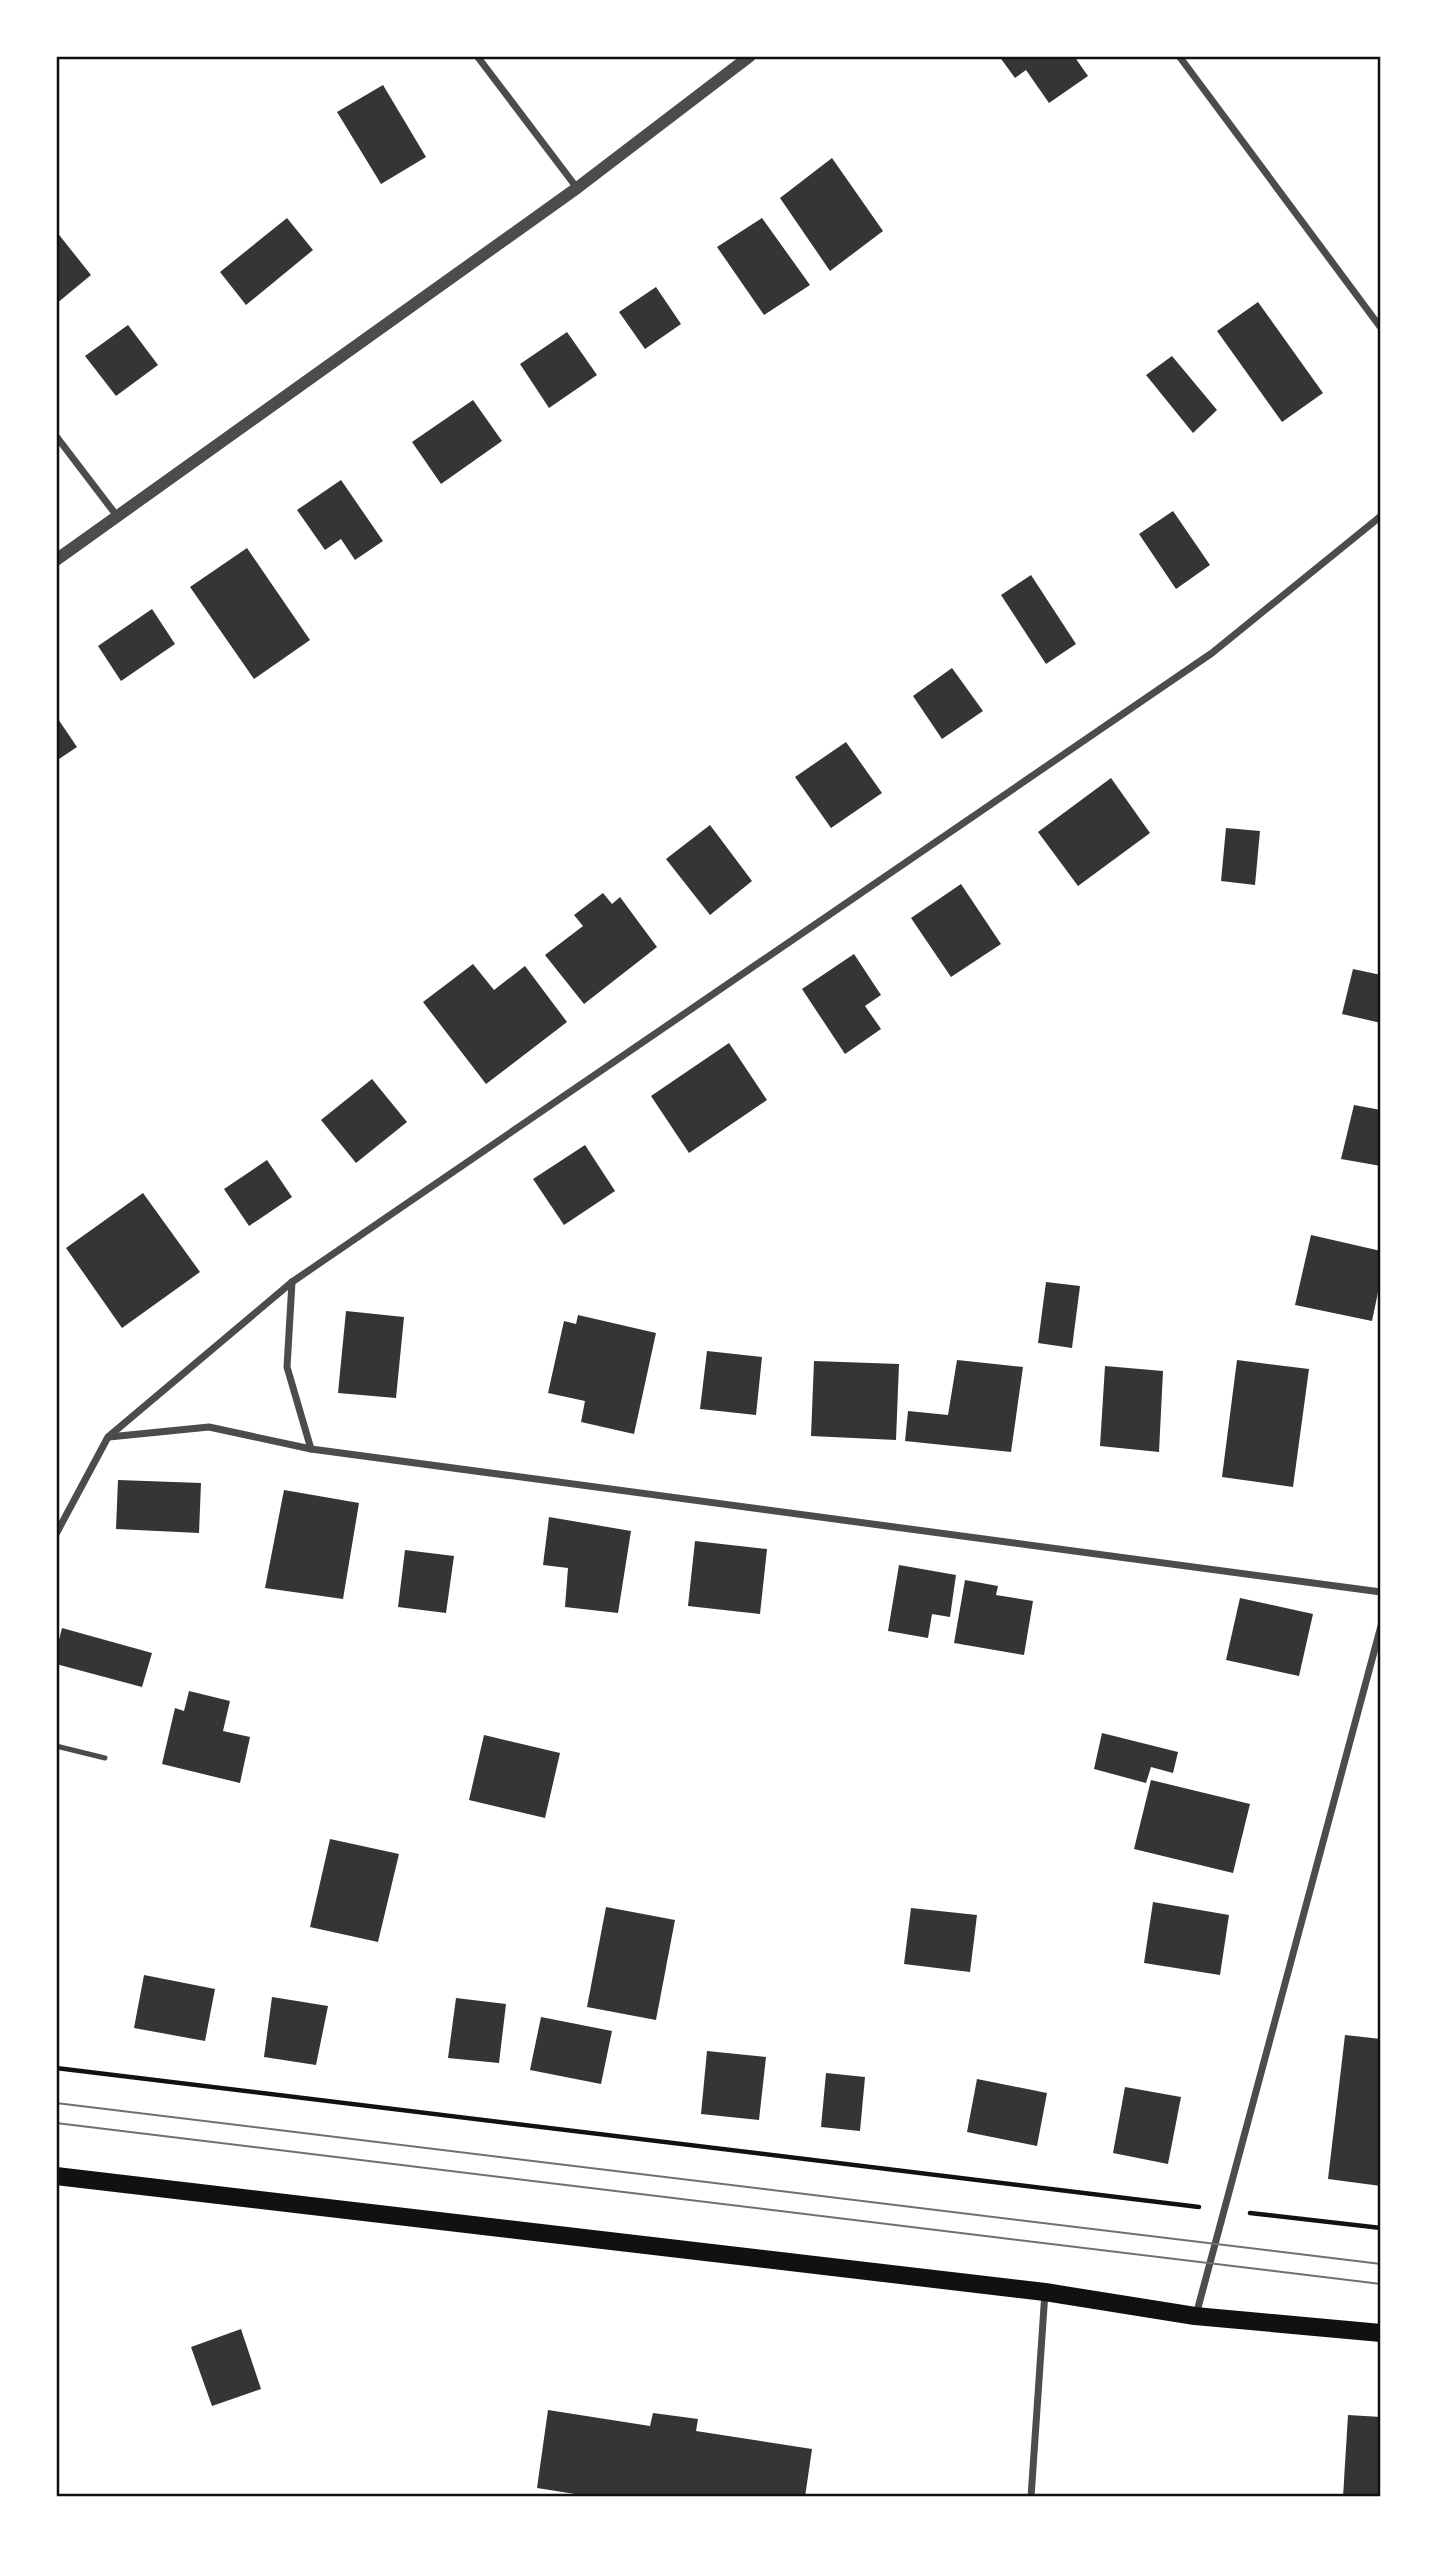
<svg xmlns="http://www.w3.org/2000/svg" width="1437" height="2553" font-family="Roboto,sans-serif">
  <rect width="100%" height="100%" fill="#fff"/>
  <g fill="#353535">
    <polygon points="999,56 1074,56 1088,76 1049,103 1026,70 1015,78"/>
    <polygon points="383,85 426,157 381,184 337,112"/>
    <polygon points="832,158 883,231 830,271 780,198"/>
    <polygon points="287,218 313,250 246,305 220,272"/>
    <polygon points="762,218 810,285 764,315 717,247"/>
    <polygon points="56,231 91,275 56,304"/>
    <polygon points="656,287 681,324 645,349 619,312"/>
    <polygon points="1258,302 1323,393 1282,422 1217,331"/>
    <polygon points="128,325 158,365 116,396 85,356"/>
    <polygon points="567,332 597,375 549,408 520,364"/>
    <polygon points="1172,356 1217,410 1193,433 1146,375"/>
    <polygon points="473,400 502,441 441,484 412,442"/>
    <polygon points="341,480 383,541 355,560 341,539 325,550 297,510"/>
    <polygon points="1173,511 1210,565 1176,589 1139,534"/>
    <polygon points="247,548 310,640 254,679 190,587"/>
    <polygon points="1031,575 1076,644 1046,664 1001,595"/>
    <polygon points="152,609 175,644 121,681 98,646"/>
    <polygon points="952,668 983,711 942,739 913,696"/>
    <polygon points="56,716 77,747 56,761"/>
    <polygon points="846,742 882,793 831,828 795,777"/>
    <polygon points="1111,778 1150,833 1078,886 1038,832"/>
    <polygon points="710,825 752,881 710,915 666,859"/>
    <polygon points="1226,828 1260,831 1255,885 1221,881"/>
    <polygon points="961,884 1001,944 951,977 911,918"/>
    <polygon points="603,893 612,904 620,897 657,947 584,1004 545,955 583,926 574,915"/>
    <polygon points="854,954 881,995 865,1006 881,1029 845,1054 802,989"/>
    <polygon points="473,964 494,990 525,966 567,1022 486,1084 423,1002"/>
    <polygon points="1353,969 1381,975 1381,1023 1342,1014"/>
    <polygon points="729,1043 767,1100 689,1153 651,1096"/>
    <polygon points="372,1079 407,1122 356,1163 321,1120"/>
    <polygon points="1354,1105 1381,1110 1381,1166 1341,1159"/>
    <polygon points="585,1145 615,1191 564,1225 533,1179"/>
    <polygon points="267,1160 292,1197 249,1226 224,1189"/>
    <polygon points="143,1193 200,1272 122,1328 66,1248"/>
    <polygon points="1311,1235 1381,1251 1381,1278 1372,1321 1295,1305"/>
    <polygon points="1046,1282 1080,1286 1072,1348 1038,1343"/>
    <polygon points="346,1311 404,1317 396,1398 338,1393"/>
    <polygon points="578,1315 656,1333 634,1434 581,1422 585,1401 548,1393 564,1321 576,1324"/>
    <polygon points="707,1351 762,1357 756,1415 700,1409"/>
    <polygon points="957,1360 1023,1367 1011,1452 905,1441 908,1411 948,1415"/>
    <polygon points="1237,1360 1309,1369 1293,1487 1222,1477"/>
    <polygon points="814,1361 899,1364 896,1440 811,1436"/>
    <polygon points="1105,1366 1163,1371 1159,1452 1100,1446"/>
    <polygon points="118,1480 201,1483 199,1533 116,1529"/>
    <polygon points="284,1490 359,1503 343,1599 265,1588"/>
    <polygon points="549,1517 631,1531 618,1613 565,1607 568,1568 543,1565"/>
    <polygon points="695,1541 767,1549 760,1614 688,1606"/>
    <polygon points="405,1550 454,1556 446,1613 398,1607"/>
    <polygon points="899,1565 956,1575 950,1617 932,1614 928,1638 888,1631"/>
    <polygon points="965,1580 998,1586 996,1595 1033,1601 1024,1655 954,1643"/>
    <polygon points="1240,1598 1313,1614 1299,1676 1226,1660"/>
    <polygon points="62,1628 152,1653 142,1687 56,1664 56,1652"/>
    <polygon points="189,1691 230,1701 223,1731 250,1737 240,1783 162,1764 175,1708 184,1711"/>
    <polygon points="1102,1733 1178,1752 1173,1773 1151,1767 1146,1783 1094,1769"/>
    <polygon points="484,1735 560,1753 545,1818 469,1800"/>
    <polygon points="1151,1780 1250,1804 1233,1873 1134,1849"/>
    <polygon points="330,1839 399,1854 378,1942 310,1927"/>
    <polygon points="1153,1902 1229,1915 1220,1975 1144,1963"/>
    <polygon points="606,1907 675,1920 656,2020 587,2007"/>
    <polygon points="911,1908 977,1915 970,1972 904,1964"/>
    <polygon points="144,1975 215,1989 205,2041 134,2028"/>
    <polygon points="272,1997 328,2006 316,2065 264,2057"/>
    <polygon points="456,1998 506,2004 499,2063 448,2058"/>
    <polygon points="541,2017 612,2031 601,2084 530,2070"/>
    <polygon points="1345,2035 1381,2039 1381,2186 1328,2179"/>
    <polygon points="707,2051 766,2057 759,2120 701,2114"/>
    <polygon points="826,2073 865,2077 860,2131 821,2127"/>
    <polygon points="977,2079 1047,2093 1037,2146 967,2132"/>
    <polygon points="1125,2087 1181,2097 1168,2164 1113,2153"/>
    <polygon points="241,2329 261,2389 212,2406 191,2347"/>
    <polygon points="548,2410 650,2426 653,2413 698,2419 696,2431 812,2449 805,2497 594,2497 537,2488"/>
    <polygon points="1348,2415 1381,2417 1381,2497 1343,2497"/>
  </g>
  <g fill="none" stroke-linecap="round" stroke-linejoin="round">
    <g stroke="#111" stroke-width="4.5">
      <polyline points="56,2068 1199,2207"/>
      <polyline points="1250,2213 1381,2228"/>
    </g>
    <polyline stroke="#4c4c4c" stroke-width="5" points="56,1746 105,1758"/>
    <g stroke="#4c4c4c" stroke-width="7">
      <polyline points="477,56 577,188"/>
      <polyline points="1179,56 1381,328"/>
      <polyline points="56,436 117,516"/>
      <polyline points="292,1282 287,1367 311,1449"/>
      <polyline points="109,1437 209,1427 311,1449 1381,1592"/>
      <polyline points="56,1534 108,1437 292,1282 1212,653 1381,516"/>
      <polyline points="1196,2315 1381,1626"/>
      <polyline points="1031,2497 1045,2292"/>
    </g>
    <polyline stroke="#4c4c4c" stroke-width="12" points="56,560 577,188 750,56"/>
    <polyline stroke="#111" stroke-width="18" points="56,2176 1045,2292 1195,2316 1381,2333"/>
    <g stroke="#707070" stroke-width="2">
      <polyline points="56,2103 1381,2264"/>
      <polyline points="56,2123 1381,2284"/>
    </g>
  </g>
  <rect width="1437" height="2553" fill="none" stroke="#ffffff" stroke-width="116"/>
  <rect x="58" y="58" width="1321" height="2437" fill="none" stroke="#111" stroke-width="2.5"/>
</svg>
